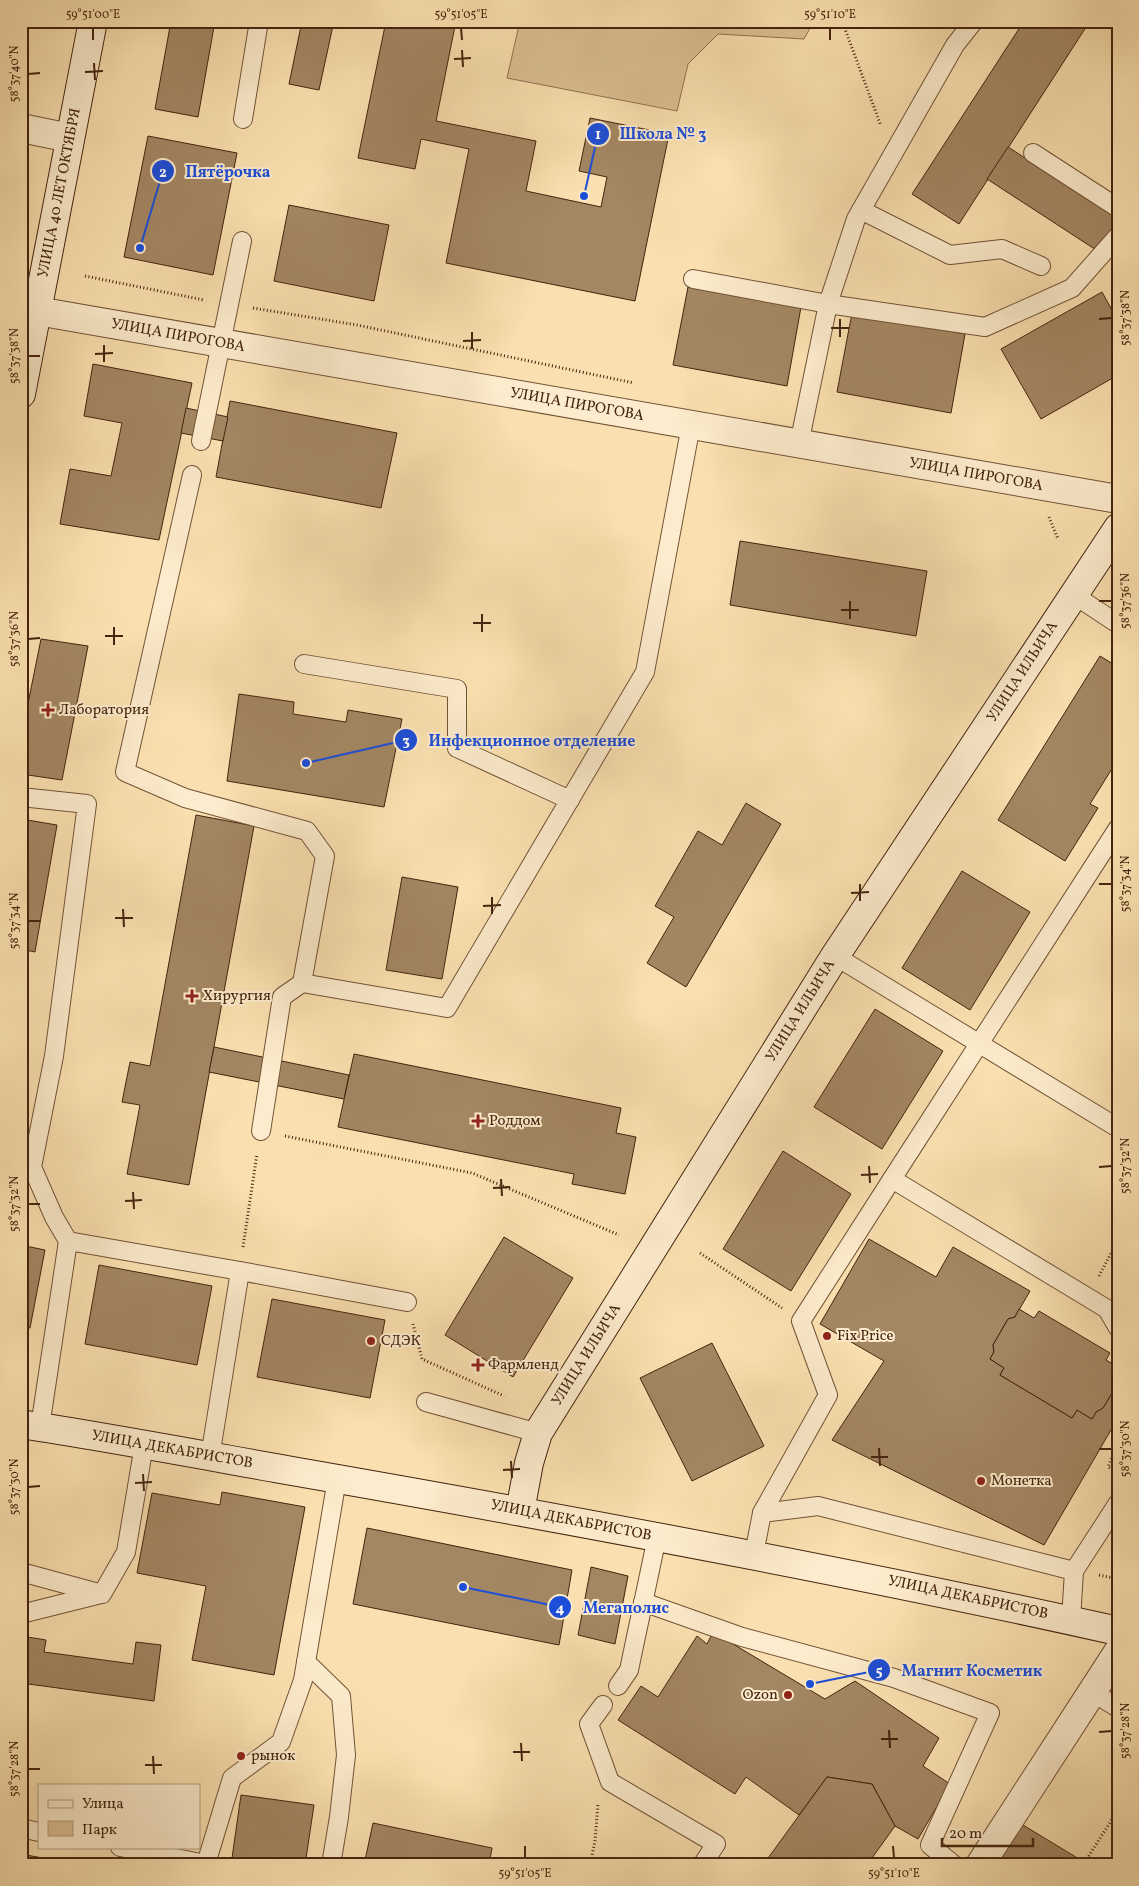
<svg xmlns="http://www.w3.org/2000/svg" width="1139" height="1886" font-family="Vollkorn,serif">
  <rect width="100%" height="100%" fill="#fae0b0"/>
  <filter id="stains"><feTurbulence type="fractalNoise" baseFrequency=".004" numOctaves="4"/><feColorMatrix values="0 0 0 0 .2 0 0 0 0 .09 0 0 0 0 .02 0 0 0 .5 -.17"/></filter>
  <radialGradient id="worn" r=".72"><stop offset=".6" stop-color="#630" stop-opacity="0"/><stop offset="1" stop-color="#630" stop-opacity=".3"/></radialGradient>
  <polygon fill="#dbc094" stroke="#907251" points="520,21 814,21 804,39 718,34 688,64 677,111 507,78"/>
  <g fill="#a38662" stroke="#44240e">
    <polygon points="171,21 215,21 198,117 155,109"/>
    <polygon points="302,21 334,21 319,90 289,84"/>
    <polygon points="386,21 456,21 436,121 536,141 526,191 601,207 607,177 579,171 590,118 669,134 635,301 446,263 469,149 421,139 415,169 358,158"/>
    <polygon points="1024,21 1090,21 959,224 912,194"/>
    <polygon points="148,136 237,153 213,275 124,257"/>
    <polygon points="1008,147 1118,218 1118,247 1110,259 987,179"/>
    <polygon points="289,205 389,225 374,301 274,281"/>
    <polygon points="688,287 801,307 787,386 673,365"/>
    <polygon points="1102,292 1118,321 1118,375 1041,419 1001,349"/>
    <polygon points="852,313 965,334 951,413 837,392"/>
    <polygon points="93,364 192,383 159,540 60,524 70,469 111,476 122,423 84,416"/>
    <polygon points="230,401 397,433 381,508 216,477"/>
    <polygon points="186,408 228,417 223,441 181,433"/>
    <polygon points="740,541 927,571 916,636 730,605"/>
    <polygon points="41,639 88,646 62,780 21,774 21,738"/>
    <polygon points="1100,656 1118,667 1118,759 1090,804 1098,808 1065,861 998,820"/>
    <polygon points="239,694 294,702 293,714 346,722 348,710 402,719 384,807 227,781"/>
    <polygon points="746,803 781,824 686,987 647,963 674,917 655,906 698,831 722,845"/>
    <polygon points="196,815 254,826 189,1185 127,1174 140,1105 122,1102 130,1062 150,1066"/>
    <polygon points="21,819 57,825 35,952 21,949"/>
    <polygon points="962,871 1030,912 970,1010 902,968"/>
    <polygon points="402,877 458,887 442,979 386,970"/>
    <polygon points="875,1009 943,1051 882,1149 814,1107"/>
    <polygon points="214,1047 349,1075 344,1099 209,1072"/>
    <polygon points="354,1054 621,1108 616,1133 636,1137 625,1194 572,1184 574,1174 338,1127"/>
    <polygon points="783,1151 851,1194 791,1291 723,1249"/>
    <polygon points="504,1237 573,1278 513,1377 445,1335"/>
    <polygon points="869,1239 936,1277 953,1247 1030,1291 1015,1317 1008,1319 993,1345 994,1352 990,1359 1004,1368 1000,1375 1072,1418 1077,1410 1092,1419 1096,1412 1103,1408 1118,1383 1118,1418 1044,1545 832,1440 884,1361 820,1324"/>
    <polygon points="21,1245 45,1250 30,1328 21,1327"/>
    <polygon points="99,1265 212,1286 197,1365 85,1344"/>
    <polygon points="272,1299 385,1320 370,1398 257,1377"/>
    <polygon points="1019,1309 1034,1318 1039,1311 1110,1353 1106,1360 1118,1367 1118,1383 1103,1408 1096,1412 1092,1419 1077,1410 1072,1418 1000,1375 1004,1368 990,1359 994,1352 993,1345 1008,1319 1015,1317"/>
    <polygon points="712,1343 764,1446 692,1481 640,1378"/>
    <polygon points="21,1472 27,1473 21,1506"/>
    <polygon points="222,1492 305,1507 274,1675 192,1660 206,1586 137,1573 152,1493 220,1505"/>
    <polygon points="367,1528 572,1570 559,1645 353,1604"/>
    <polygon points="591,1567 628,1576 615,1644 578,1635"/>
    <polygon points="713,1632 825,1699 855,1681 939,1738 923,1766 950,1784 918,1839 895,1826 872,1784 827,1777 799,1815 746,1777 735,1794 618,1720 641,1686 658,1697 697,1636 707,1644"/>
    <polygon points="21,1636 46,1640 44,1652 133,1664 136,1642 161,1645 154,1701 21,1683"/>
    <polygon points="827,1777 872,1784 895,1826 867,1865 763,1865"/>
    <polygon points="241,1795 314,1805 305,1865 231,1865"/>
    <polygon points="1013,1819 1089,1865 983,1865"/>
    <polygon points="373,1823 492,1848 489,1865 364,1865"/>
    <polygon points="21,1854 48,1859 47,1865 21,1865"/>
  </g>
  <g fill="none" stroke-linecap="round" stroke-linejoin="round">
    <g stroke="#725336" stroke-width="20">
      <g id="lane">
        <polyline points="974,21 955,45 856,219 828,304 985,327 1072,288 1118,236"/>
        <polyline points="243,119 259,21"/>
        <polyline points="1033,153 1118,208"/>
        <polyline points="861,210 950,255 1002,249 1041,266"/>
        <polyline points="693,279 828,304 799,444"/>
        <polyline points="201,441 242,241"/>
        <polyline points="192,475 125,772 185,798 307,831 325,856 302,983 447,1008 645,672 691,425"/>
        <polyline points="1074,595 1118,624"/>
        <polyline points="304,664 457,689 457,748 570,800"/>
        <polyline points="21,797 87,804 54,1056 32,1167 54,1217 68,1241"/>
        <polyline points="1118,828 892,1179 1107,1309 1118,1328"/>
        <polyline points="835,956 1118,1128"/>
        <polyline points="261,1131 282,997 302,983"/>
        <polyline points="240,1271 407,1302"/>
        <polyline points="426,1402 538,1433"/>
        <polyline points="40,1427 68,1241 240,1271 210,1457"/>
        <polyline points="762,1513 818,1506 1074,1571 1071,1620"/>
        <polyline points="754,1554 762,1513 828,1395 801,1321 892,1179"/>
        <polyline points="1074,1571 1118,1503"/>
        <polyline points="21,1572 102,1594 126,1552 144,1445"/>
        <polyline points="643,1602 742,1637 894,1678 990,1713 930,1845 954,1865"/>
        <polyline points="21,1614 101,1594"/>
        <polyline points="306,1662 341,1696 346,1755 339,1817 331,1865"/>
        <polyline points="618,1686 629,1670 657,1537"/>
        <polyline points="1092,1692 1118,1708"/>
        <polyline points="603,1705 589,1724 610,1782 716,1844 702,1865"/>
        <polyline points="21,1828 39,1832"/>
        <polyline points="120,1847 206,1864 232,1778 281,1742 303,1680 337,1479"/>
      </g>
    </g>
    <g stroke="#725336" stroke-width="30">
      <g id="street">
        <polyline points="21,128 70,138"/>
        <polyline points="37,311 1118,499"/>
        <polyline points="980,1865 1118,1652"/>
      </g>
    </g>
    <g stroke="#44240e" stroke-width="30">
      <g id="secondary">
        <polyline points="21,394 93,21"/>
        <path d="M21 1424C112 1438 202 1455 292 1471 568 1519 844 1570 1118 1631"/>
        <polyline points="520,1511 529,1463 538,1433 835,956 1118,528"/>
      </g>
    </g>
    <g stroke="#44240e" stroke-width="3" stroke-dasharray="1 2.5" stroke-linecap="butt">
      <polyline points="842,21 881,126"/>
      <polyline points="85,276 204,300"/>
      <polyline points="253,308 357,325 634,383"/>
      <polyline points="1049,517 1058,539"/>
      <polyline points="285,1136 472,1173 619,1235"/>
      <polyline points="243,1247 257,1154"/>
      <polyline points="700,1253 782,1308"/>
      <polyline points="1099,1276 1118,1240"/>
      <polyline points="413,1324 422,1359 504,1396"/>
      <polyline points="1118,1442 1108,1467 1118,1473"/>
      <polyline points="1099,1575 1118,1579"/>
      <polyline points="590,1865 595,1841 598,1804"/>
      <polyline points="1083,1865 1118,1810"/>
    </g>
    <use href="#lane" stroke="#fcebcc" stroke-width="18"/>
    <use href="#street" stroke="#fcebcc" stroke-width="28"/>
    <use href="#secondary" stroke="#fcebcc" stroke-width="28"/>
  </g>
  <path fill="none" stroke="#44240e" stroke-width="2" d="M93 28V40M461 28 462 40M830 28V40M462 50 463 67M454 59 471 58M94 63 95 80M85 72 103 71M28 74 40 73M840 319V337M1099 319 1112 318M831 328H849M472 332V349M463 341 481 340M104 345V362M95 354 113 353M28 356H40M850 601V619M1099 601H1112M841 610H859M482 614V632M473 623H491M114 627V645M105 636H123M28 639 40 638M860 884V901M1099 884H1112M851 893 869 892M492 897V914M483 906 501 905M123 909 124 927M115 918H133M28 921H40M869 1166 870 1183M1099 1167 1112 1166M861 1175 878 1174M501 1179 502 1196M493 1188 510 1187M133 1192 134 1209M125 1201 142 1200M28 1204H40M879 1448 880 1466M1099 1449H1112M871 1457H888M511 1461 512 1478M503 1470 520 1469M143 1474 144 1491M135 1483 152 1482M28 1487 40 1486M889 1730 890 1748M1099 1732 1112 1731M881 1739H898M521 1743 522 1761M513 1752H530M153 1756 154 1774M145 1765H162M28 1769H40M525 1846V1858M893 1846 894 1858"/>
  <g fill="#8f2418" stroke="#fcebcc" stroke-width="2">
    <path d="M45.5 702.5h5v5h5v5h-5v5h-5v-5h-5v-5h5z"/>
    <path d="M189.5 988.5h5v5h5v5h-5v5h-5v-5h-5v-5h5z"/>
    <path d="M475.5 1113.5h5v5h5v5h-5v5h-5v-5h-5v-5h5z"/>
    <circle cx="827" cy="1336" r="5"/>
    <circle cx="371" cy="1341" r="5"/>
    <path d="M475.5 1357.5h5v5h5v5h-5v5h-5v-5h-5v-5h5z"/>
    <circle cx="981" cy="1481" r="5"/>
    <circle cx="788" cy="1695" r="5"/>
    <circle cx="241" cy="1756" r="5"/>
  </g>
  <g text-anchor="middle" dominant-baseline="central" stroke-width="4" stroke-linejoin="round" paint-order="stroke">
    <g font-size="15" fill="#44240e" stroke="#fcebcc">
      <text transform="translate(60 193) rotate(-79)">УЛИЦА 40 ЛЕТ ОКТЯБРЯ</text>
      <text transform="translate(178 336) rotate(10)">УЛИЦА ПИРОГОВА</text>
      <text transform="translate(577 405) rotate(10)">УЛИЦА ПИРОГОВА</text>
      <text transform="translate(976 475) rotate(10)">УЛИЦА ПИРОГОВА</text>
      <text transform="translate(1023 672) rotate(-57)">УЛИЦА ИЛЬИЧА</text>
      <text transform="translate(801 1011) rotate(-58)">УЛИЦА ИЛЬИЧА</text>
      <text transform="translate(587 1355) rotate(-58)">УЛИЦА ИЛЬИЧА</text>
      <text transform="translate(172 1450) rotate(10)">УЛИЦА ДЕКАБРИСТОВ</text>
      <text transform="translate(571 1521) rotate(11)">УЛИЦА ДЕКАБРИСТОВ</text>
      <text transform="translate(968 1598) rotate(12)">УЛИЦА ДЕКАБРИСТОВ</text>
    </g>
    <g font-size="15" fill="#44240e" stroke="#fcebcc" text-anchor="start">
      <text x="59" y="710">Лаборатория</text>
      <text x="203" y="996">Хирургия</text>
      <text x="489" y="1121">Роддом</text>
      <text x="837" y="1336">Fix Price</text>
      <text x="381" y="1341">СДЭК</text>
      <text x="488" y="1365">Фармленд</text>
      <text x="991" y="1481">Монетка</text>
      <text x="778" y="1695" text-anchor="end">Ozon</text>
      <text x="251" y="1756">рынок</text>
    </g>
  </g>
  <path fill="none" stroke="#1d4ed8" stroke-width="2" d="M584 196L598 134M140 248L163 171M306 763L406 740M463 1587L560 1607M810 1684L879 1670"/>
  <g fill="#1d4ed8" stroke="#fcebcc" stroke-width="2">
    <circle cx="584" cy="196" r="5"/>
    <circle cx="140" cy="248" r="5"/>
    <circle cx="306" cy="763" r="5"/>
    <circle cx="463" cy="1587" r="5"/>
    <circle cx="810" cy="1684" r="5"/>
    <circle cx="598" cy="134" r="12"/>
    <circle cx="163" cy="171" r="12"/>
    <circle cx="406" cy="740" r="12"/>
    <circle cx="560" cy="1607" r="12"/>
    <circle cx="879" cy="1670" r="12"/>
  </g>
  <g font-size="15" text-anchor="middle" font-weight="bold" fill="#fff">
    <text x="598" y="139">1</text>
    <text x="163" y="177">2</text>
    <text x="406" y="745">3</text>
    <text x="560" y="1613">4</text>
    <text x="879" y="1675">5</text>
  </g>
  <g font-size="16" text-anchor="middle" font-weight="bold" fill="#1d4ed8" stroke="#fcebcc" stroke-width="4" stroke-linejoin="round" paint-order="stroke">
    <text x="663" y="139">Школа № 3</text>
    <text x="228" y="177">Пятёрочка</text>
    <text x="532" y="746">Инфекционное отделение</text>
    <text x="626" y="1613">Мегаполис</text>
    <text x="972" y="1676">Магнит Косметик</text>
  </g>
  <rect width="1139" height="1886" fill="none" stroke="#fae0b0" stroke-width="55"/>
  <rect x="38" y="1784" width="162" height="65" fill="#fcebcc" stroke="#b29b80"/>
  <rect x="48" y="1800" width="25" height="8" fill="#fcebcc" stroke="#b29b80"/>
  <text x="82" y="1808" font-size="15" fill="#44240e">Улица</text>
  <rect x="48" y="1821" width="25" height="15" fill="#dbc094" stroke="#b29b80"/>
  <text x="82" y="1834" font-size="15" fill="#44240e">Парк</text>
  <path d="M942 1838v8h91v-8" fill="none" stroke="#44240e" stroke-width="2.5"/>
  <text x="949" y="1838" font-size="15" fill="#44240e" stroke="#fcebcc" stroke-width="4" paint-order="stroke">20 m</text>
  <rect x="28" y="28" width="1084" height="1830" fill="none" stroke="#44240e" stroke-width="2"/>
  <g font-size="12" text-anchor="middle" fill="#44240e">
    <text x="93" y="18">59°51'00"E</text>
    <text x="461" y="18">59°51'05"E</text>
    <text x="830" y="18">59°51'10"E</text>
    <text transform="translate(14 74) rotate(-90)" y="4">58°37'40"N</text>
    <text transform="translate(1125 318) rotate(-90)" y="4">58°37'38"N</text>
    <text transform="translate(14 356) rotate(-90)" y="4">58°37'38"N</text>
    <text transform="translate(1125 601) rotate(-90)" y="4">58°37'36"N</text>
    <text transform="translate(14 639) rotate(-90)" y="4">58°37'36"N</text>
    <text transform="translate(1125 884) rotate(-90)" y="4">58°37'34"N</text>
    <text transform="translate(14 921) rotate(-90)" y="4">58°37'34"N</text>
    <text transform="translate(1125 1166) rotate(-90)" y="4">58°37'32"N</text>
    <text transform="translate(14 1204) rotate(-90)" y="4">58°37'32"N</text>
    <text transform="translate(1125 1449) rotate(-90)" y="4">58°37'30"N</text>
    <text transform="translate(14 1487) rotate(-90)" y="4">58°37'30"N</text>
    <text transform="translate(1125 1731) rotate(-90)" y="4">58°37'28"N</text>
    <text transform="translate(14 1769) rotate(-90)" y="4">58°37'28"N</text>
    <text x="525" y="1877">59°51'05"E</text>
    <text x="894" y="1877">59°51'10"E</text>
  </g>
  <rect width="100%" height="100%" filter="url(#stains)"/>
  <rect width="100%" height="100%" fill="url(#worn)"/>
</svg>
